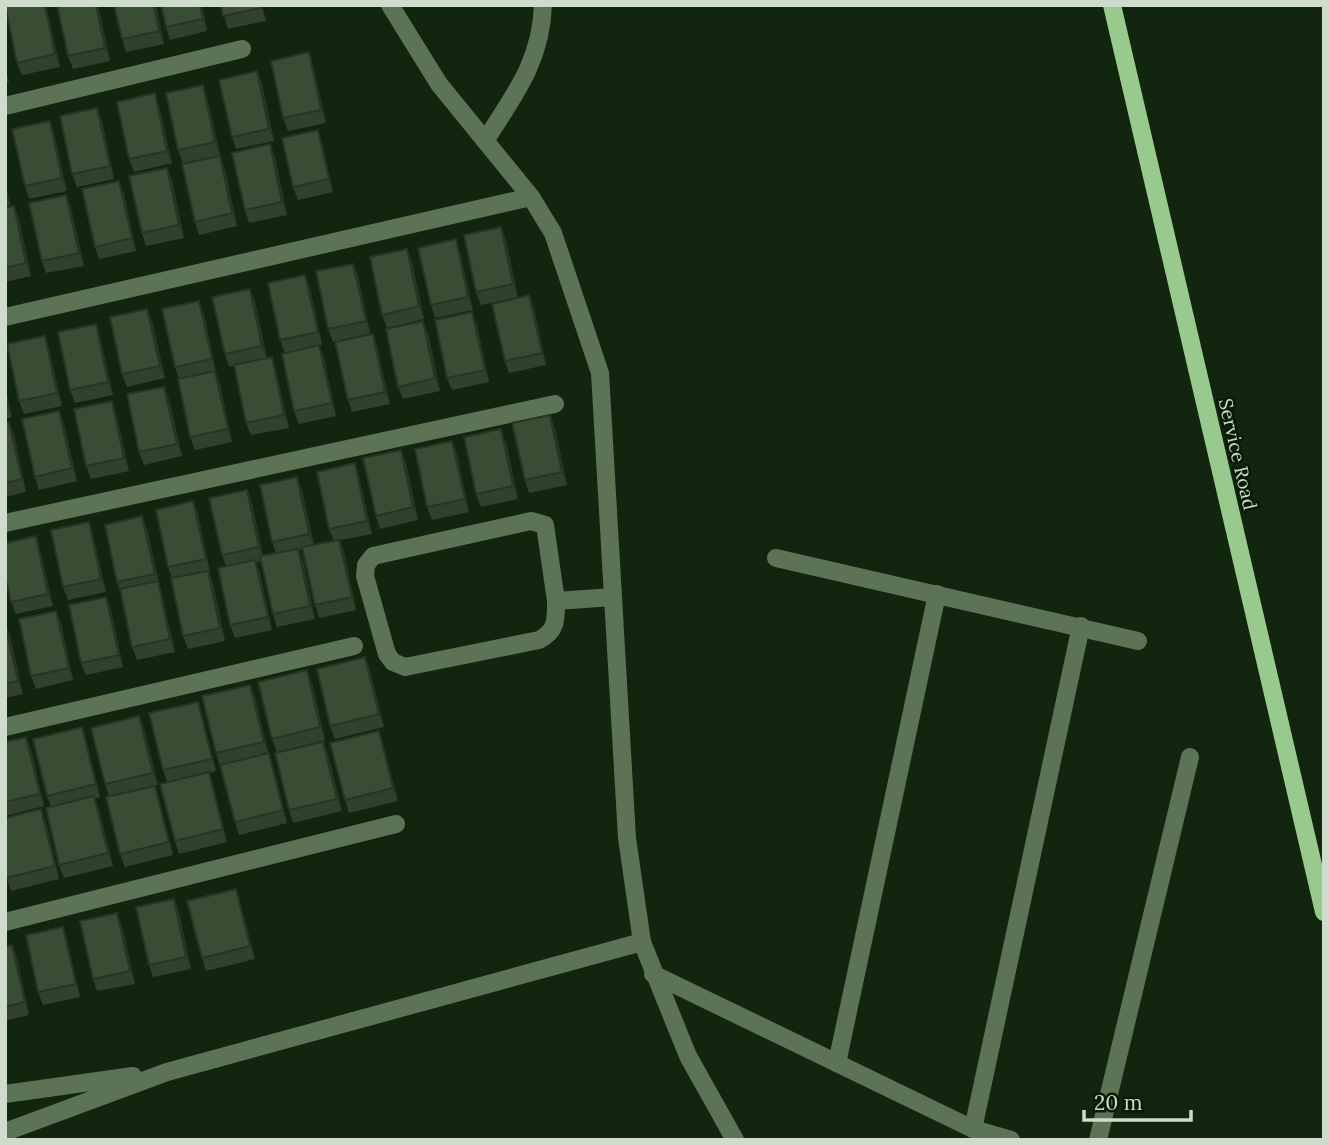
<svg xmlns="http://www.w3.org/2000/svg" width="1329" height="1145" font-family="Lora,serif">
  <rect width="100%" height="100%" fill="#12250e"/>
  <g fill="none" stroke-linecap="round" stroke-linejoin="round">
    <g stroke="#5c7356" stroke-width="18">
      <polyline points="390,5 439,84 531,197 553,233 600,373 627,838 642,942 688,1056 735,1140"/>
      <polyline points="5,106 242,49"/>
      <path d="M485 141C514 95 541 62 543 5"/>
      <polyline points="5,317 531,197"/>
      <polyline points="5,523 555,404"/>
      <polyline points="776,558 1138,641"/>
      <path d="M556 601 545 525 531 521 373 556 366 565 365 576 387 654 393 662 405 667 539 640C557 631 556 619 556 601L613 597"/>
      <polyline points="5,727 354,646"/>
      <polyline points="5,922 396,824"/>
      <polyline points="653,974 973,1129 1011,1140"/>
      <polyline points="837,1063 937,594"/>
      <polyline points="5,1094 133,1076"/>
      <polyline points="973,1129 1081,626"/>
      <polyline points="5,1132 167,1072 642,942"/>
      <polyline points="1098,1140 1190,757"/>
    </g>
    <polyline stroke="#98c98d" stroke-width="18" points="1112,5 1324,912"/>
  </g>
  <g fill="#30422c">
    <polygon points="5,5 46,5 60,67 22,75 17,63"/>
    <polygon points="98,5 110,61 73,69 68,56"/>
    <polygon points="156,5 164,44 126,52 122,39"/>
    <polygon points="161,5 202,5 207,31 170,40 166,27"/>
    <polygon points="221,5 262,5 266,21 228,29"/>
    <polygon points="309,52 313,65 326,123 288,131 283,118"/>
    <polygon points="5,67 9,82 5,83"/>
    <polygon points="257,71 262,84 274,141 236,149 232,137"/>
    <polygon points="203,85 207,97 220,155 183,163 178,150"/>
    <polygon points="155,93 159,106 172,163 134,172 129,159"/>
    <polygon points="97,108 102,121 114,179 77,187 72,174"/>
    <polygon points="50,121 54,134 67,191 29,199 25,186"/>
    <polygon points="322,143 333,192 298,200 293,187"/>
    <polygon points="270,144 275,157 287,215 249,223 245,210"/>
    <polygon points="167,168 172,180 184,238 146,246 142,233"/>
    <polygon points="225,169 237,226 199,235 195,222"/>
    <polygon points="5,181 10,205 5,206"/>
    <polygon points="119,181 124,194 136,251 99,259 95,247"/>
    <polygon points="66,195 71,208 84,266 46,273 42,261"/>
    <polygon points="14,206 19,219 31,276 5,282 5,208"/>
    <polygon points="501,227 506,240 518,297 481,305 476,292"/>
    <polygon points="407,249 412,262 424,319 387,328 382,315"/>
    <polygon points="460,252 473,310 435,318 431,305"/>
    <polygon points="353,264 358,276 370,333 333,342 328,329"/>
    <polygon points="310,288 322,345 319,346 324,358 336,416 299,424 294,411 285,353 280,340"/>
    <polygon points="250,289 255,302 267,358 272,357 276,370 289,428 251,435 246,423 234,366 229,367 225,354"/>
    <polygon points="529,295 534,308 546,365 509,373 505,361"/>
    <polygon points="147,309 152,321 165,378 127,387 122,374"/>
    <polygon points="472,312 477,325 489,382 452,390 447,378"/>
    <polygon points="204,314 216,372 215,372 220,384 232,442 195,450 190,437 179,379 175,367"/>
    <polygon points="96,324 100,337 113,395 75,403 70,390"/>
    <polygon points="428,333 440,391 403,399 398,387"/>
    <polygon points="373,334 377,347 390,404 352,412 348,400"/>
    <polygon points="45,336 49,349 62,406 24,414 19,401"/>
    <polygon points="5,386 12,417 5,419"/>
    <polygon points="169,399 182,456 144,465 139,452"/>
    <polygon points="112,401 116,413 129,471 91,479 86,466"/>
    <polygon points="59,411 64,424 77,481 39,490 35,477"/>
    <polygon points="5,422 14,434 26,492 5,497"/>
    <polygon points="555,428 567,485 529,493 525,480"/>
    <polygon points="506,442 518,499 481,507 476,494"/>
    <polygon points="401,450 406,463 418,520 380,529 376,516"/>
    <polygon points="457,454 469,512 432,520 427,507"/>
    <polygon points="355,463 359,476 372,534 340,540 344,552 356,610 319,618 315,605 302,549 299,550 303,561 315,619 277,627 273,614 261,561 256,562 260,573 272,630 235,638 230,625 226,566 222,555 252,503 263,556 276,553 272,542 302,490 314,545 334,541 329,529"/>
    <polygon points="193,501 198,514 210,572 209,572 213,583 225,641 188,649 183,636 172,578 168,567"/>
    <polygon points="142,516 147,529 175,652 137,660 132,647 121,592 117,582"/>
    <polygon points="93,535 106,592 68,600 63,587"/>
    <polygon points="36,536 40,549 53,606 16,614 11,602"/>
    <polygon points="106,597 111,610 123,667 86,675 81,663"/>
    <polygon points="61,623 73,680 36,689 31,676"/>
    <polygon points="5,624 10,636 23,694 5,698"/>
    <polygon points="365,657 370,670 384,727 335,739 330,726"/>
    <polygon points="312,683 325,740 277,752 272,739"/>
    <polygon points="255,697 268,753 273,766 287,823 239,835 235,822 220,766 216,753"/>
    <polygon points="202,714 216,771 209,773 213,785 227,842 179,854 175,841 167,782 163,770"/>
    <polygon points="144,728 158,785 155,786 159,798 173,855 125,867 120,854 109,797 105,784"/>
    <polygon points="379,731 383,744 398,801 349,813 345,800"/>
    <polygon points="86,740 100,797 95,799 99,809 113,866 64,878 59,865 51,807 47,796"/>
    <polygon points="5,742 31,749 44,806 5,816"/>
    <polygon points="328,754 342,811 293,823 289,810"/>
    <polygon points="46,822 59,879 11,891 5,874"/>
    <polygon points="236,889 240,902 255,959 206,971 202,958"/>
    <polygon points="174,899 179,912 191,969 153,977 149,965"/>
    <polygon points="122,926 135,984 97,991 93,979"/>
    <polygon points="63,927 67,940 80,997 43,1005 38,992"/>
    <polygon points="5,946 17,958 29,1015 5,1021"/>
  </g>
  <g fill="#273624">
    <polygon points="45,5 46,5 47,9 60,67 55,54"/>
    <polygon points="96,5 98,5 110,61 105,48"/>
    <polygon points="154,5 156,5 164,44 159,31"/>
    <polygon points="200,5 202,5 207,31 203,19"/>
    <polygon points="260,5 262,5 266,21 261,8"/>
    <polygon points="309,52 313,65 326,123 321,110"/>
    <polygon points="257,71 262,84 274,141 269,129"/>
    <polygon points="203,85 207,97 220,155 215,142"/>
    <polygon points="155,93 159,106 172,163 167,151"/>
    <polygon points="97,108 102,121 114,179 110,166"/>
    <polygon points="50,121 54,134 67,191 62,178"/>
    <polygon points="318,130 322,143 333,192 329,179"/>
    <polygon points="270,144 275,157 287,215 282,202"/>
    <polygon points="220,156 225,169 237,226 232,213"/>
    <polygon points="167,168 172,180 184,238 179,225"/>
    <polygon points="5,181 10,205 5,190"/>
    <polygon points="119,181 124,194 136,251 132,238"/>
    <polygon points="66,195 71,208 84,266 79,253"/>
    <polygon points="14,206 19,219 31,276 26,263"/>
    <polygon points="501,227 506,240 518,297 513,284"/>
    <polygon points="456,239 460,252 473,310 468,297"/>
    <polygon points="407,249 412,262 424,319 419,306"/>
    <polygon points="353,264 358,276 370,333 366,321"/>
    <polygon points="305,275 310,288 322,345 318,332"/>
    <polygon points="250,289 255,302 267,359 262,346"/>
    <polygon points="529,295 534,308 546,365 542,353"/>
    <polygon points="199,301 204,314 216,372 212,359"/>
    <polygon points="147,309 152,321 165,378 160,366"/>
    <polygon points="472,312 477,325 489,382 485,370"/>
    <polygon points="423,321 428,333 440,391 435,378"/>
    <polygon points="96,324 100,337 113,395 108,382"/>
    <polygon points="373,334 377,347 390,404 385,392"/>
    <polygon points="45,336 49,349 62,406 57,393"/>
    <polygon points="319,345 324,358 336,416 332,403"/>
    <polygon points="272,357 276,370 289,428 284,415"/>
    <polygon points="215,371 220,384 232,442 228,429"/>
    <polygon points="5,386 12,417 7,405 5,394"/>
    <polygon points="164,387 169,399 182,456 177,444"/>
    <polygon points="112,401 116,413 129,471 124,458"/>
    <polygon points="59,411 64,424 77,481 72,468"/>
    <polygon points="550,415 555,428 567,485 562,472"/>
    <polygon points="9,422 14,434 26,492 22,479"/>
    <polygon points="501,429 506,442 518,499 513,486"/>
    <polygon points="452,441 457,454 469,512 465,499"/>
    <polygon points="401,450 406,463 418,520 413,507"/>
    <polygon points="355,463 359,476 372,534 367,521"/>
    <polygon points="297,477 302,490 314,547 309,534"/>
    <polygon points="247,490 252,503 264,560 259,547"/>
    <polygon points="193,501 198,514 210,572 206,559"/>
    <polygon points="142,516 147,529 175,652 170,639"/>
    <polygon points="89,522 93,535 106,592 101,579"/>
    <polygon points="36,536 40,549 53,606 48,594"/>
    <polygon points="339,540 344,552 356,610 352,597"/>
    <polygon points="298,549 303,561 315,619 310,606"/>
    <polygon points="255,560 260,573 272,630 268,617"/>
    <polygon points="208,571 213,583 225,641 220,628"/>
    <polygon points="106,597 111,610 123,667 119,655"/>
    <polygon points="56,611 61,623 73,680 69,668"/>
    <polygon points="6,624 10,636 23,694 18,681"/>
    <polygon points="365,657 370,670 384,727 379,714"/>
    <polygon points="307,670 312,683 325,740 320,727"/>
    <polygon points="250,685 255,697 269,754 264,742"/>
    <polygon points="198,702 202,714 216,771 212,759"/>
    <polygon points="139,716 144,728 158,785 153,773"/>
    <polygon points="82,727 86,740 100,797 96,784"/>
    <polygon points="379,731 383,744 398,801 393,788"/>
    <polygon points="26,737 31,749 44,806 40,794"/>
    <polygon points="323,742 328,754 342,811 337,799"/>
    <polygon points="269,753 273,766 287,823 283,810"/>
    <polygon points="209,772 213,785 227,842 223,829"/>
    <polygon points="155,786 159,798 173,855 169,842"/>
    <polygon points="94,796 99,809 113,866 108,853"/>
    <polygon points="41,809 46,822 59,879 55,866"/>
    <polygon points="236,889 240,902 255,959 250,946"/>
    <polygon points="174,899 179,912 191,969 186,957"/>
    <polygon points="117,913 122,926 135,984 130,971"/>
    <polygon points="63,927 67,940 80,997 76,984"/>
    <polygon points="12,945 17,958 29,1015 25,1002"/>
  </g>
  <g fill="#384d33" stroke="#273624" stroke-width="2">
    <polygon points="5,5 45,5 55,54 17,63"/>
    <polygon points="57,5 96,5 105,48 68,56"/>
    <polygon points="114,5 154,5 159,31 122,39"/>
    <polygon points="161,5 200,5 203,19 166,27"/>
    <polygon points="221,5 260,5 261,8 223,16"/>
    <polygon points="309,52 321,110 283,118 271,61"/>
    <polygon points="257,71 269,129 232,137 219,80"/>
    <polygon points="203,85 215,142 178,150 166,93"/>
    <polygon points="155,93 167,151 129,159 117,102"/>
    <polygon points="97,108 110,166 72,174 60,116"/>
    <polygon points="50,121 62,178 25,186 12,129"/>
    <polygon points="318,130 329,179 293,187 282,138"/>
    <polygon points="270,144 282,202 245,210 232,153"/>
    <polygon points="220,156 232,213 195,222 182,164"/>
    <polygon points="167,168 179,225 142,233 129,176"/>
    <polygon points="119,181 132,238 95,247 82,189"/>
    <polygon points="66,195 79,253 42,261 29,203"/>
    <polygon points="14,206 26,263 5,268 5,208"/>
    <polygon points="501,227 513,284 476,292 464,235"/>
    <polygon points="456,239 468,297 431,305 418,248"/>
    <polygon points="407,249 419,306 382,315 370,257"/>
    <polygon points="353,264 366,321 328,329 316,271"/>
    <polygon points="305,275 318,332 280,340 268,283"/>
    <polygon points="250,289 262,346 225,354 212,297"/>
    <polygon points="529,295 542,353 505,361 492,304"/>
    <polygon points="199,301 212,359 175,367 162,309"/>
    <polygon points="147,309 160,366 122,374 110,317"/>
    <polygon points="472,312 485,370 447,378 435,320"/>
    <polygon points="423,321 435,378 398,387 386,329"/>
    <polygon points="96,324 108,382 70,390 58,332"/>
    <polygon points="373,334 385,392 348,400 335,342"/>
    <polygon points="45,336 57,393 19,401 7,344"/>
    <polygon points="319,345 332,403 294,411 282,354"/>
    <polygon points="272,357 284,415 246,423 234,365"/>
    <polygon points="215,371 228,429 190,437 178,379"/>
    <polygon points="164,387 177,444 139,452 127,394"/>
    <polygon points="112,401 124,458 86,466 74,409"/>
    <polygon points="59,411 72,468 35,477 22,419"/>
    <polygon points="550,415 562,472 525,480 512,423"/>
    <polygon points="5,422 9,422 22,479 5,483"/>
    <polygon points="501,429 513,486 476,494 464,437"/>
    <polygon points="452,441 465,499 427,507 415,449"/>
    <polygon points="401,450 413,507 376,516 363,458"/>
    <polygon points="355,463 367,521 329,529 317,472"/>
    <polygon points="297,477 309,534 272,542 260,485"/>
    <polygon points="247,490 259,547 222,555 209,498"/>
    <polygon points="193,501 206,559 168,567 156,510"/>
    <polygon points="142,516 155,574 117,582 105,525"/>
    <polygon points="89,522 101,579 63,587 51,530"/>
    <polygon points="36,536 48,594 11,602 5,576 5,543"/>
    <polygon points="339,540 352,597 315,605 302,547"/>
    <polygon points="298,549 310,606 273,614 260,556"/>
    <polygon points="255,560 268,617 230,625 218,568"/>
    <polygon points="208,571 220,628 183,636 171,578"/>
    <polygon points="158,581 170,639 132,647 120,589"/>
    <polygon points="106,597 119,655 81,663 69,605"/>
    <polygon points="56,611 69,668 31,676 19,619"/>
    <polygon points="5,624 18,681 5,684"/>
    <polygon points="365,657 379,714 330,726 317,669"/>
    <polygon points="307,670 320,727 272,739 258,682"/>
    <polygon points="250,685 264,742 216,753 202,696"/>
    <polygon points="198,702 212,759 163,770 149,713"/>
    <polygon points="139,716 153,773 105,784 91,728"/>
    <polygon points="82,727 96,784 47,796 33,739"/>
    <polygon points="379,731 393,788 345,800 330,743"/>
    <polygon points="26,737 40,794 5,802 5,742"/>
    <polygon points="323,742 337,799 289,810 275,753"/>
    <polygon points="269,753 283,810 235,822 220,765"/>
    <polygon points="209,772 223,829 175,841 160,784"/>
    <polygon points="155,786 169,842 120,854 106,797"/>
    <polygon points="94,796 108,853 59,865 46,808"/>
    <polygon points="41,809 55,866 6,878 5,874 5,818"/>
    <polygon points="236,889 250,946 202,958 187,901"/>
    <polygon points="174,899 186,957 149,965 136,907"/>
    <polygon points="117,913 130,971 93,979 80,921"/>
    <polygon points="63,927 76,984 38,992 26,935"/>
    <polygon points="12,945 25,1002 5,1007 5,946"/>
  </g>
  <g text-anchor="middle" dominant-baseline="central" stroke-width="5" stroke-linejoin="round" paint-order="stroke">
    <g font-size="19" fill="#cfdccc" stroke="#091b05">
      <text transform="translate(1238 454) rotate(77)">Service Road</text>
    </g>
  </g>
  <rect width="1329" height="1145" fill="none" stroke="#cfdccc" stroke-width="14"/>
  <path d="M1084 1110v10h107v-10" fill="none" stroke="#cfdccc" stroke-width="3.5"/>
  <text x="1094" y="1110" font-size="21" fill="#cfdccc" stroke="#091b05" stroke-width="5" paint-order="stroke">20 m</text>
</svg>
